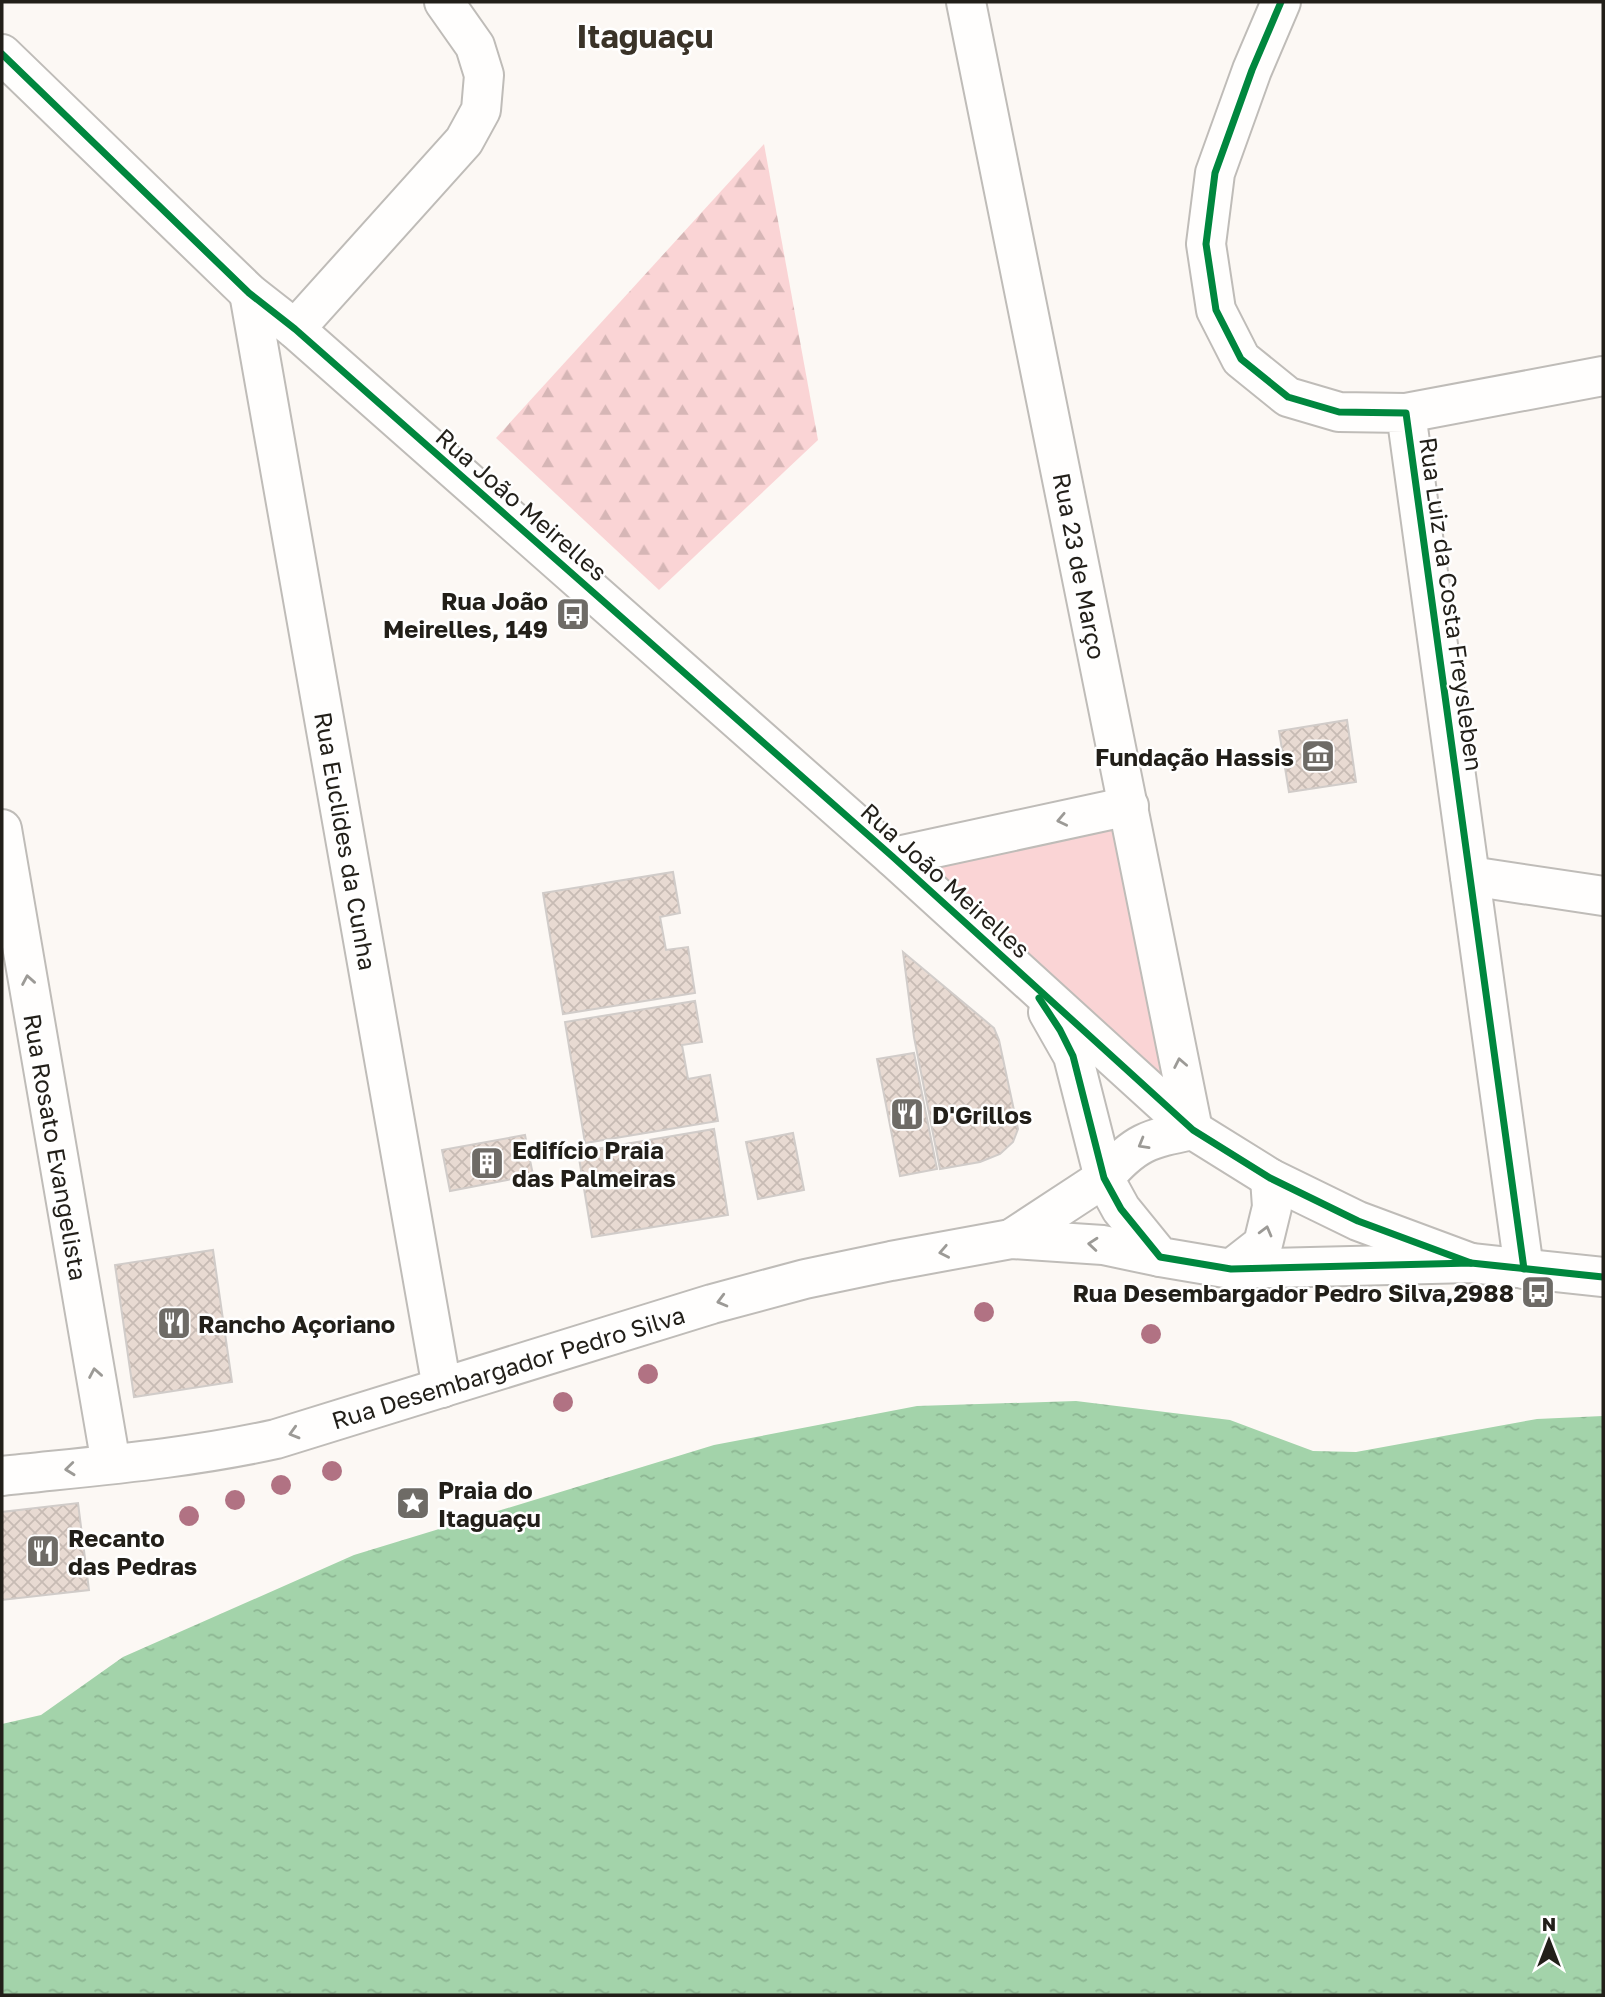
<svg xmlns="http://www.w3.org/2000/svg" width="1605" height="1997" font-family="'Golos Text',sans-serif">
  <defs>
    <pattern id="forest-firs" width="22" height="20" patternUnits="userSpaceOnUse" patternTransform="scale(1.75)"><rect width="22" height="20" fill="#fad4d5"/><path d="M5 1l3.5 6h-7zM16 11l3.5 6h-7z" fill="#d6b6b6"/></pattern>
    <pattern id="water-ripples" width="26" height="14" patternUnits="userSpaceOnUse" patternTransform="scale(1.75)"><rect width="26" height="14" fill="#a3d3aa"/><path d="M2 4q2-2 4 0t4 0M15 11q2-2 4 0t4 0" fill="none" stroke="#8cb592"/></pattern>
    <pattern id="building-cross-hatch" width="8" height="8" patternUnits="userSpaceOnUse" patternTransform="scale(1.75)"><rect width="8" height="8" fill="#e8dad2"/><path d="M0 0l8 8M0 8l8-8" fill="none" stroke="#c7bbb4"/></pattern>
  </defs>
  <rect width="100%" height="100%" fill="#fcf8f4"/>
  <polygon fill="url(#forest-firs)" points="764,144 818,440 659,590 496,438"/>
  <polygon fill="#fad4d5" points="1117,819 1176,1096 914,861"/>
  <polygon fill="url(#water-ripples)" points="1076,1401 1230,1420 1313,1451 1356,1452 1537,1419 1603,1416 1603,1995 2,1995 2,1724 41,1715 123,1657 354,1555 714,1445 917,1406"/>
  <g fill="url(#building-cross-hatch)" stroke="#d1ccc9" stroke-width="2">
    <polygon points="1347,720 1356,782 1289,792 1279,731"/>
    <polygon points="673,872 680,913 660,917 666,950 688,947 695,993 563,1014 543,893"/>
    <polygon points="903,952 994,1028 999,1040 1018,1129 1013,1142 1000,1154 980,1162 940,1169 914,1037"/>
    <polygon points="695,1001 702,1042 682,1045 688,1079 710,1075 718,1121 585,1143 565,1022"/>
    <polygon points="914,1053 937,1169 900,1176 877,1059"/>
    <polygon points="714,1129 728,1215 592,1237 578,1152"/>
    <polygon points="793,1133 804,1190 758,1199 746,1142"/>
    <polygon points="525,1135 533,1175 450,1191 442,1150"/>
    <polygon points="213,1250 232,1382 134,1397 115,1265"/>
    <polygon points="78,1503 89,1590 2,1600 2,1512"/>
  </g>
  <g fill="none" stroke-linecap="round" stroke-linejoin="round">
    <g stroke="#bfbcb8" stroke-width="42">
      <g id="minor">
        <polyline points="966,2 1193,1130"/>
        <polyline points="1281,2 1252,70 1215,173 1206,244 1216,310 1241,359 1288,397 1339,412 1406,413 1524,1269"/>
        <polyline points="249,293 442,1388"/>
        <polyline points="295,329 464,141 481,110 484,75 475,46 444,2"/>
        <polyline points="1406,413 1603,376"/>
        <polyline points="2,829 111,1464"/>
        <polyline points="893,857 1129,806"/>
        <polyline points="1470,876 1603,896"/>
        <polyline points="1011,1239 1104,1178"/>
        <path d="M2 1476C94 1466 186 1459 276 1439L712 1304 805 1279 891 1261 1011 1239 1103 1245 1160 1257"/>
      </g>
    </g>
    <g stroke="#bfbcb8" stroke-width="42">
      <g id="major">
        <polyline points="2,54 249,293 295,329 893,857 1193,1130 1270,1178 1358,1221 1471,1263"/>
        <polyline points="1048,1012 1073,1056 1104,1178 1121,1209 1160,1257 1231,1269 1471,1263 1603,1277"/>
        <path d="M1104 1178C1135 1142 1148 1139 1193 1130"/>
        <polyline points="1231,1269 1263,1244 1272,1207 1270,1178"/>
      </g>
    </g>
    <use href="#minor" stroke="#fffefd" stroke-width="38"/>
    <use href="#major" stroke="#fffefd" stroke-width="38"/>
    <g stroke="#fff" stroke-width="11">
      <g id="cycleway">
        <polyline points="1281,2 1252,70 1215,173 1206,244 1216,310 1241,359 1288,397 1339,412 1406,413 1524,1269"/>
        <polyline points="2,54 249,293 295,329 893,857 1193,1130 1270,1178 1358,1221 1471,1263"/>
        <polyline points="1039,998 1060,1030 1073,1056 1104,1178 1121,1209 1160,1257 1231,1269 1471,1263 1603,1277"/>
      </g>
    </g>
    <use href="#cycleway" stroke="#00873e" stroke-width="7"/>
  </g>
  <g fill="#b17283">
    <circle cx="984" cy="1312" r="10"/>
    <circle cx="1151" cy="1334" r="10"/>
    <circle cx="648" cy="1374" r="10"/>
    <circle cx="563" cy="1402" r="10"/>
    <circle cx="332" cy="1471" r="10"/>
    <circle cx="281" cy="1485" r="10"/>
    <circle cx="235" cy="1500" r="10"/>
    <circle cx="189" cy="1516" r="10"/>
  </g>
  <defs><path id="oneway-chevron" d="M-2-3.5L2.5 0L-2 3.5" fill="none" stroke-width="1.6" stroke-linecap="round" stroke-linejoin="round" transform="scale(1.75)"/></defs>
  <g stroke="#9c9a96">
    <use href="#oneway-chevron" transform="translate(1062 820) rotate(168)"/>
    <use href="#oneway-chevron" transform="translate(28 980) rotate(-100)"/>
    <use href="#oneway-chevron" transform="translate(1180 1063) rotate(-101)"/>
    <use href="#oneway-chevron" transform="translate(1143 1144) rotate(150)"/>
    <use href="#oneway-chevron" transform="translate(1266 1231) rotate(-75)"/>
    <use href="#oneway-chevron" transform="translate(1093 1244) rotate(-175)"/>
    <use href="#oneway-chevron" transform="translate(944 1252) rotate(169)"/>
    <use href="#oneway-chevron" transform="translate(722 1301) rotate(165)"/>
    <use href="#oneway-chevron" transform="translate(95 1373) rotate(-100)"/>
    <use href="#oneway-chevron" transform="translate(294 1433) rotate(164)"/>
    <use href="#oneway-chevron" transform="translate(70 1469) rotate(174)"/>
  </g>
  <defs>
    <g id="bus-square" transform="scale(1.75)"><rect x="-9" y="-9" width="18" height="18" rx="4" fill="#6e6b66" stroke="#fff"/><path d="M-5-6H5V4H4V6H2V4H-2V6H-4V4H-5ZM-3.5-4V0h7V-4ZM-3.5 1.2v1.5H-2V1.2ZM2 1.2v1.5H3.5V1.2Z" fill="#fff"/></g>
    <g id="museum-square" transform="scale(1.75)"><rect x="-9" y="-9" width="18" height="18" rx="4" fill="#6e6b66" stroke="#fff"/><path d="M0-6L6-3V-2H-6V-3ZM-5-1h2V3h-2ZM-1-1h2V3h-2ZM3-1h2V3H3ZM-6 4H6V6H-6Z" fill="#fff"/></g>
    <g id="restaurant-square" transform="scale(1.75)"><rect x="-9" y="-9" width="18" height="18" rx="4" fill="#6e6b66" stroke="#fff"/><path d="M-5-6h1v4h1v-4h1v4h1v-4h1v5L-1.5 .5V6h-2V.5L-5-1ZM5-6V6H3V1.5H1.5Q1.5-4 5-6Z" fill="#fff"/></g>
    <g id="building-square" transform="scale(1.75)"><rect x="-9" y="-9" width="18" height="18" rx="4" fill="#6e6b66" stroke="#fff"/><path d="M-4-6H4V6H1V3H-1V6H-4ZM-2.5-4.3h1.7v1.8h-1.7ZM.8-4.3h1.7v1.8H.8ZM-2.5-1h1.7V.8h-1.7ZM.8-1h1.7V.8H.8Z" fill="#fff"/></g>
    <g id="sight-square" transform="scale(1.75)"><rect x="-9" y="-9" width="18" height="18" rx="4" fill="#6e6b66" stroke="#fff"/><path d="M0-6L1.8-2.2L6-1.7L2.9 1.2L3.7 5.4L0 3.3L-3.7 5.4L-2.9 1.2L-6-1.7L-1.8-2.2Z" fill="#fff"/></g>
  </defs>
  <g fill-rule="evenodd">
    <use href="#bus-square" x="573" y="614"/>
    <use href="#museum-square" x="1318" y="756"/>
    <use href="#restaurant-square" x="907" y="1114"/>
    <use href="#building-square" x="487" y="1163"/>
    <use href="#bus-square" x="1538" y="1292"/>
    <use href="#restaurant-square" x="174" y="1323"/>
    <use href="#sight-square" x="413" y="1503"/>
    <use href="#restaurant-square" x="43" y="1551"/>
  </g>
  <g text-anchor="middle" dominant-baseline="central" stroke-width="5" stroke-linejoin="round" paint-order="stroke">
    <g font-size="24" fill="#221f19" stroke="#fff">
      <text transform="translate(522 504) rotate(41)">Rua João Meirelles</text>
      <text transform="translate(1080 566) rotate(79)">Rua 23 de Março</text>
      <text transform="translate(1452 604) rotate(82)">Rua Luiz da Costa Freysleben</text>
      <text transform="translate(346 841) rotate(80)">Rua Euclides da Cunha</text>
      <text transform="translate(946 880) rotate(42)">Rua João Meirelles</text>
      <text transform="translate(56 1147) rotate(80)">Rua Rosato Evangelista</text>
      <text transform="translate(508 1367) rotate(-17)">Rua Desembargador Pedro Silva</text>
    </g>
    <g font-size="24" font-weight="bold" fill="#221f19" stroke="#fff" text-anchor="start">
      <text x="548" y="600" text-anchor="end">Rua João<tspan x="548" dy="28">Meirelles, 149</tspan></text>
      <text x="1294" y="756" text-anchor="end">Fundação Hassis</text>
      <text x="932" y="1114">D'Grillos</text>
      <text x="512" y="1149">Edifício Praia<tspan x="512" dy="28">das Palmeiras</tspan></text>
      <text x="1514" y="1292" text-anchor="end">Rua Desembargador Pedro Silva,2988</text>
      <text x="198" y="1323">Rancho Açoriano</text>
      <text x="438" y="1489">Praia do<tspan x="438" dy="28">Itaguaçu</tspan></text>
      <text x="68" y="1537">Recanto<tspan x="68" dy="28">das Pedras</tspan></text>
    </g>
    <g font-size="32" font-weight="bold" fill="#3a3328" stroke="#fff">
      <text x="645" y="36">Itaguaçu</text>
    </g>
  </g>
  <rect width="1605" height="1997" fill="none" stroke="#221f19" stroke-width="7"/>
  <g transform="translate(1549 1941)" stroke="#ffffff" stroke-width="5" paint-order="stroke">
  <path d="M0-5L12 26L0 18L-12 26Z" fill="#221f19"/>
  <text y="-10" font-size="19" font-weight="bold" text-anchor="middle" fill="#221f19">N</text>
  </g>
</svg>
